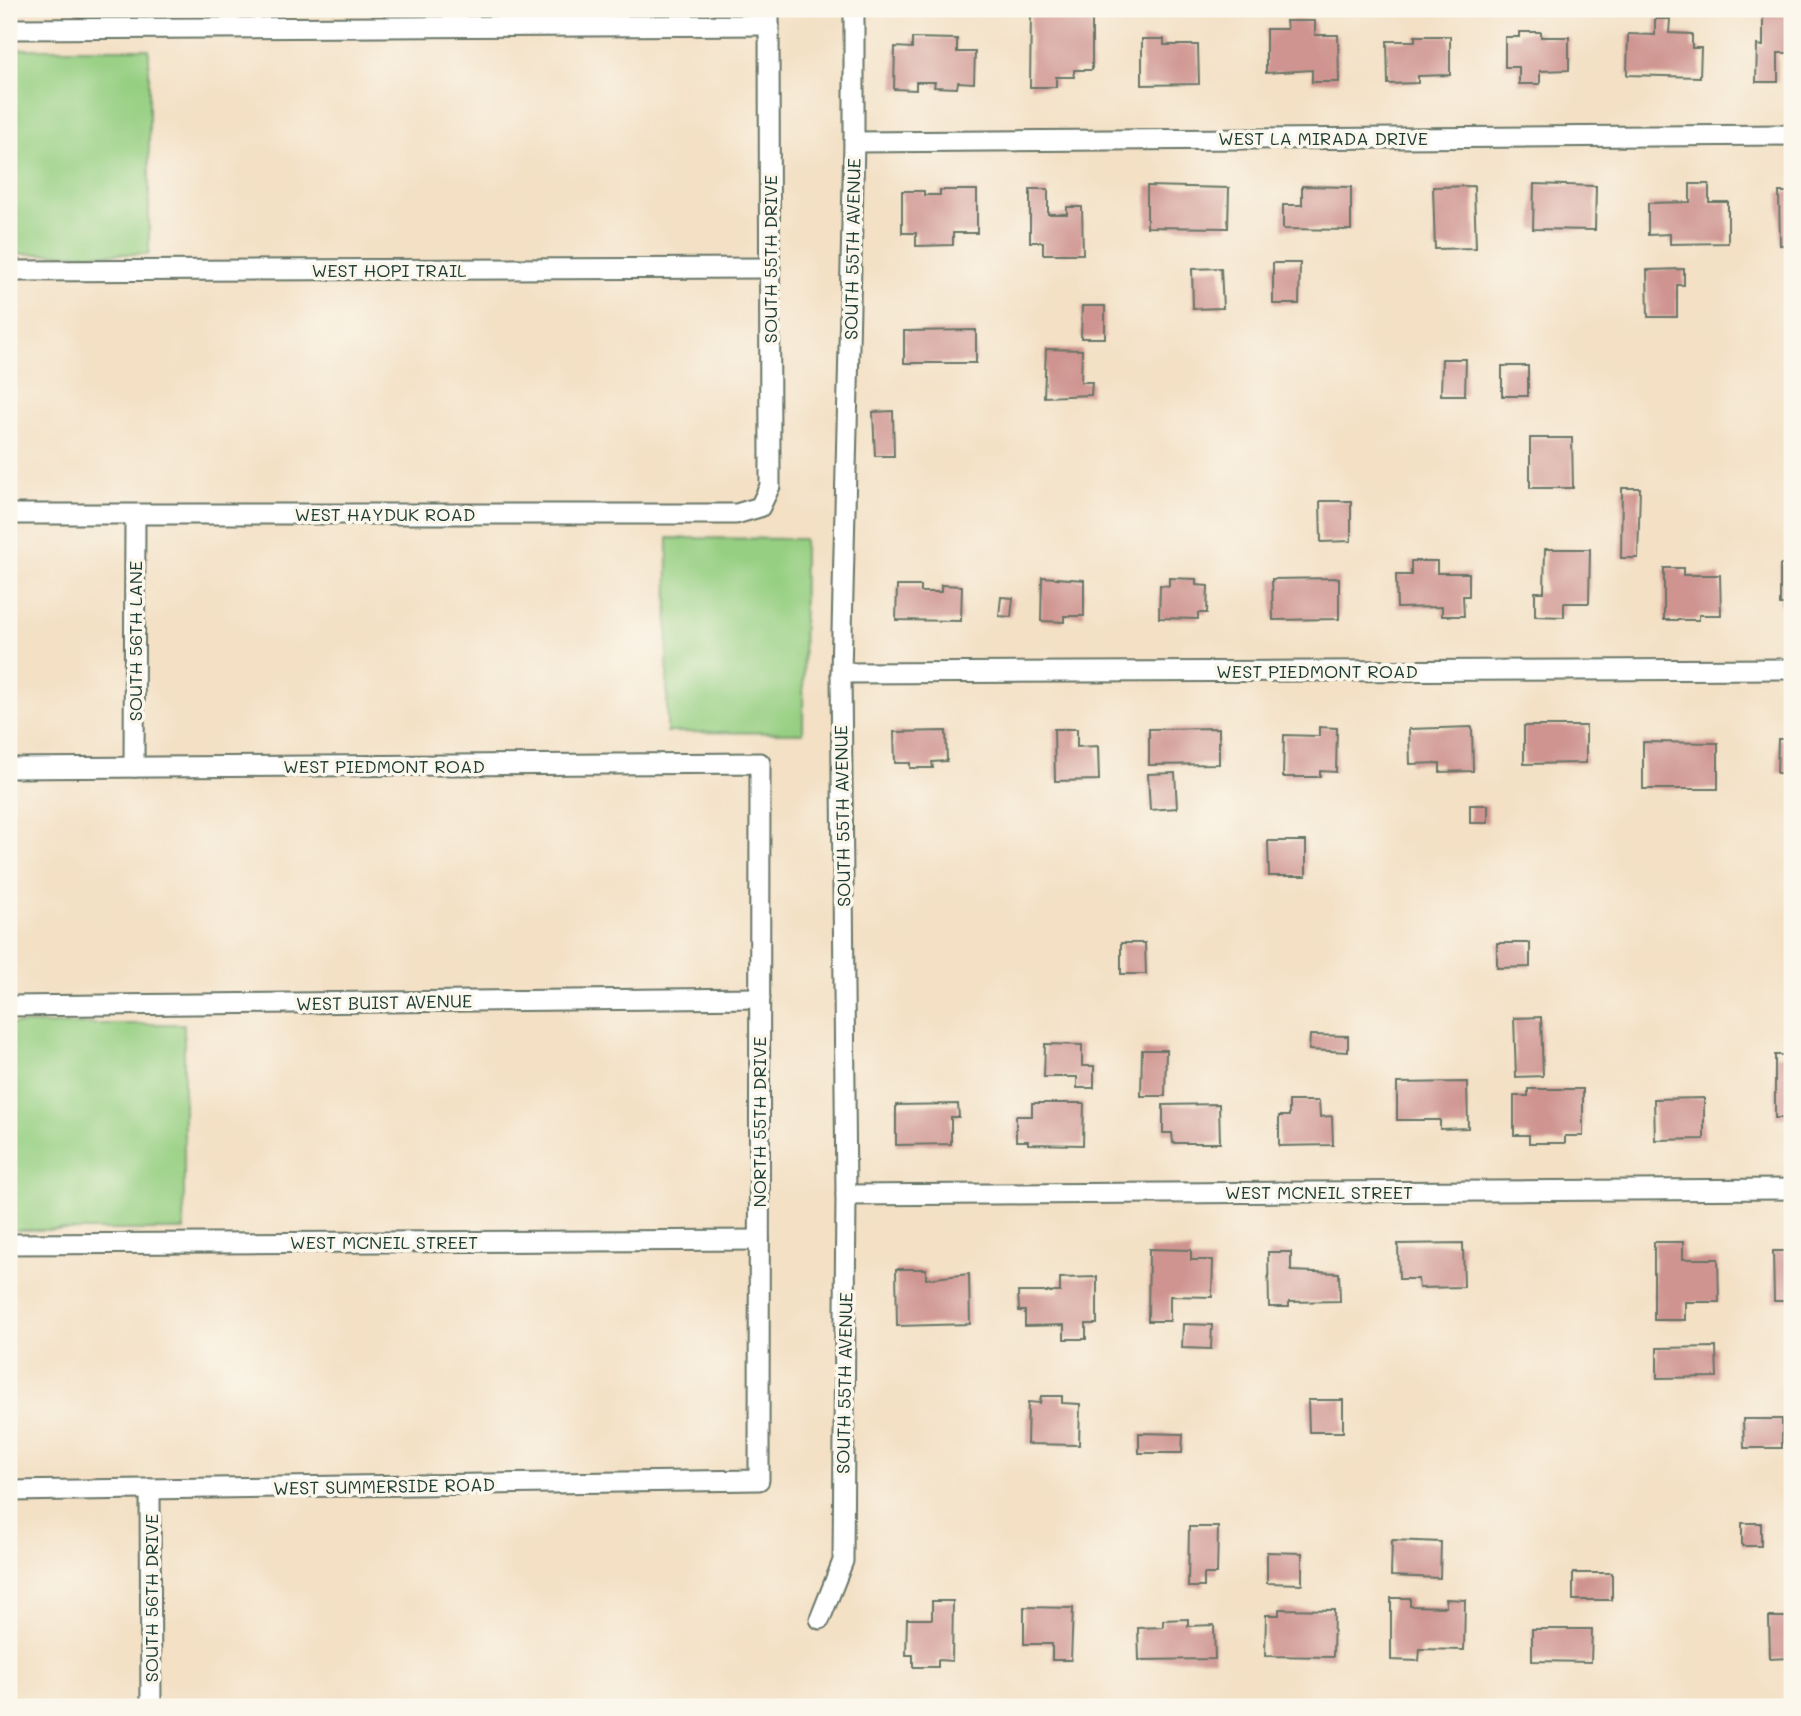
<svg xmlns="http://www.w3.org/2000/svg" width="1801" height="1716" font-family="Mali,sans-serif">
  <rect width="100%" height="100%" fill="#fbf7ec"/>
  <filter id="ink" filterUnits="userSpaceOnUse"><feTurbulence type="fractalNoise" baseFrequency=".0143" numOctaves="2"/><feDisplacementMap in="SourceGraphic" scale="14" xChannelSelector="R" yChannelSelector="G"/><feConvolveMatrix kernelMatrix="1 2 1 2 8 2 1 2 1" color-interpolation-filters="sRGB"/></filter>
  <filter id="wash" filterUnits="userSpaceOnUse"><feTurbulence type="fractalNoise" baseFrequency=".00686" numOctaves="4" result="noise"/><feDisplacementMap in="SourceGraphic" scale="28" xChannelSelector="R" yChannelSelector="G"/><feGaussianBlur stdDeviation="1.57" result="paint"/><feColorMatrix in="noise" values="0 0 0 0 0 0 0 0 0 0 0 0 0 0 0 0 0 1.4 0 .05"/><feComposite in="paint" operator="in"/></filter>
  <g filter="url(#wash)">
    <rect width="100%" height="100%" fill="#f3e0c5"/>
    <g fill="#96cf82" stroke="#5a865b" stroke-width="2">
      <rect x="9" y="49" width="140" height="205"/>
      <polygon points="668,538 804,539 803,733 667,732"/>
      <rect x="9" y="1024" width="175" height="206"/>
    </g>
    <g id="blocks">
      <g fill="#cf9490">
        <polygon points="1031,11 1092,12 1092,70 1074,70 1074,77 1056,77 1056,87 1030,87"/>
        <polygon points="1763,14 1792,14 1792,53 1778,53 1778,82 1756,82 1757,45 1763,46"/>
        <polygon points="1655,19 1670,19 1669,33 1692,34 1692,48 1701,48 1700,77 1627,75 1628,34 1655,35"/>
        <polygon points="1286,21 1315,21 1315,35 1338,35 1339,82 1312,82 1312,70 1266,73 1266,29 1287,29"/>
        <polygon points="1519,32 1541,32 1541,37 1569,37 1569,70 1540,71 1540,84 1519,84 1519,67 1505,67 1505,37 1519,37"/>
        <polygon points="1415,36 1450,36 1450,75 1418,76 1418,83 1388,84 1387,41 1415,41"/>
        <polygon points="912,38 957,39 957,52 975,52 974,83 958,82 957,88 934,87 935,82 916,82 916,90 894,89 895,47 912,48"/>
        <polygon points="1142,39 1164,39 1164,45 1198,45 1199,84 1142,85"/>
        <polygon points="1534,184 1596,186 1595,230 1533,229"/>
        <polygon points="1690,184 1709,184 1709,202 1728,202 1728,243 1670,244 1670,234 1648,235 1648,203 1690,202"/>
        <polygon points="1147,186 1229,188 1228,228 1147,227"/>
        <polygon points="1302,186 1351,187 1351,230 1283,229 1283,205 1302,205"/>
        <polygon points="1474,186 1476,248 1435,249 1433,187"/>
        <polygon points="1030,189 1048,189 1048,214 1067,214 1067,207 1082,207 1083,254 1043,254 1043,242 1030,242"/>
        <polygon points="940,190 977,190 977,233 953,233 953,245 916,246 916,233 902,233 902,191 924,191 924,195 940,195"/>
        <polygon points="1779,192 1792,192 1792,245 1780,245"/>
        <polygon points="1273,263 1300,263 1299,304 1273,304"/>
        <polygon points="1221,268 1223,308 1193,309 1192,269"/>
        <polygon points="1684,269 1684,285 1677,285 1677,317 1648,317 1647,270"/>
        <polygon points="1082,306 1105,306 1105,338 1081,338"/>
        <polygon points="976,330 976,363 904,363 904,331"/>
        <polygon points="1046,349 1082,350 1081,382 1092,382 1091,395 1044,397"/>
        <polygon points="1442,359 1466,359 1465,395 1441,395"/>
        <rect x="1502" y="366" width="26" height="30"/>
        <polygon points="893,411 894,456 875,456 873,412"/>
        <polygon points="1530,438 1572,438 1573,488 1530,488"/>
        <polygon points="1622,488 1640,488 1638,558 1621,558"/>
        <polygon points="1320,501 1351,501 1351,541 1321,542"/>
        <polygon points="1545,549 1590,549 1589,603 1564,603 1564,617 1535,616 1535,592 1544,592"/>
        <polygon points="1411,561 1437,561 1437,573 1469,573 1469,596 1463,596 1464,616 1442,616 1442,607 1397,608 1396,575 1411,575"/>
        <rect x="1780" y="565" width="12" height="40"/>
        <polygon points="1664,568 1683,568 1683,575 1720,575 1721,615 1699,615 1699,620 1664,620"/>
        <polygon points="1042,577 1084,580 1084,616 1064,616 1064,622 1041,621"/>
        <polygon points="1169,578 1196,579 1196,585 1208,586 1207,613 1198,613 1198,619 1159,618 1160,585 1169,586"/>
        <polygon points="1339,578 1339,619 1273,620 1272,579"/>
        <polygon points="941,585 962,586 961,621 896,620 897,586 921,586 921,592 941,592"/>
        <polygon points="1001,597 1013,598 1011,617 999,616"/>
        <polygon points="1524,726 1586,726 1586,763 1524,764"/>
        <polygon points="1319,727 1337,728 1336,772 1320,771 1320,777 1283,777 1284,735 1319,736"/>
        <polygon points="1472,727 1473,771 1440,772 1440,763 1410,764 1409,729"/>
        <polygon points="1219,728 1219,764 1149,765 1149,729"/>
        <polygon points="1054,729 1077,729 1077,747 1098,746 1099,780 1055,781"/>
        <polygon points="946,731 947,761 932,762 933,768 910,768 910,763 895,763 894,732"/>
        <polygon points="1778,739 1792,739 1792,773 1777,773"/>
        <polygon points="1643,742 1718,743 1718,789 1643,789"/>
        <polygon points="1175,773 1177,808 1150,810 1148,774"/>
        <rect x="1470" y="805" width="18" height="18"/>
        <polygon points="1268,841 1306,841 1306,876 1269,876"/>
        <polygon points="1121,943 1145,943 1146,974 1121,974"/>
        <polygon points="1497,943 1530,943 1530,967 1497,968"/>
        <polygon points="1541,1017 1543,1076 1516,1077 1514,1018"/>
        <polygon points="1310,1035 1348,1036 1348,1052 1309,1050"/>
        <polygon points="1045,1044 1082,1045 1082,1066 1094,1066 1094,1088 1077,1088 1077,1077 1044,1077"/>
        <polygon points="1142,1050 1166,1050 1165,1096 1141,1096"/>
        <rect x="1775" y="1055" width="17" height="63"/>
        <polygon points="1467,1082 1468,1128 1440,1129 1440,1120 1397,1120 1397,1083"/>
        <polygon points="1528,1089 1583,1089 1583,1136 1565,1136 1565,1143 1529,1143 1529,1135 1514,1135 1514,1096 1528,1096"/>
        <polygon points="1704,1098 1704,1139 1655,1140 1654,1099"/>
        <polygon points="1289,1101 1319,1101 1320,1117 1332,1116 1333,1145 1279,1146 1279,1116 1289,1116"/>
        <polygon points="1032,1103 1084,1103 1083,1145 1028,1144 1028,1141 1016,1141 1016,1116 1032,1116"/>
        <polygon points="958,1104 959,1117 951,1117 951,1144 896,1145 896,1105"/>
        <polygon points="1219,1104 1220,1143 1173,1143 1172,1133 1163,1133 1163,1105"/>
        <polygon points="1654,1242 1683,1242 1683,1259 1718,1259 1719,1302 1685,1302 1685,1320 1654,1320"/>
        <polygon points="1463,1243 1464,1287 1419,1288 1418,1279 1399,1279 1398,1244"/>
        <polygon points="1149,1249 1191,1250 1191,1260 1213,1260 1212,1297 1170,1296 1170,1321 1148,1321"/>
        <polygon points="1773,1251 1791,1251 1792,1301 1774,1301"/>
        <polygon points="1268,1252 1291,1252 1291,1271 1339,1273 1340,1301 1289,1302 1289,1307 1269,1307"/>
        <polygon points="896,1269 926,1269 926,1279 969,1274 970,1324 897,1326"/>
        <polygon points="1097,1277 1097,1324 1086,1324 1086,1339 1064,1339 1064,1325 1025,1326 1025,1311 1019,1311 1018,1292 1060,1292 1060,1278"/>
        <polygon points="1183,1324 1212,1325 1211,1349 1182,1348"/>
        <polygon points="1716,1347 1717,1377 1657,1378 1657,1348"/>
        <polygon points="1041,1396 1062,1396 1062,1403 1080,1404 1079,1445 1027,1444 1028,1402 1040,1403"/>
        <polygon points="1308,1400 1343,1400 1343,1432 1309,1432"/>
        <polygon points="1743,1419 1782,1419 1782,1448 1744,1448"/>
        <polygon points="1139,1433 1183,1434 1182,1453 1139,1453"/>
        <rect x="1742" y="1523" width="19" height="23"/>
        <polygon points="1189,1527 1218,1527 1217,1574 1204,1574 1204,1587 1188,1587"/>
        <polygon points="1392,1540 1441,1542 1440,1578 1391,1576"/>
        <polygon points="1267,1552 1302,1553 1302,1584 1267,1583"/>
        <rect x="1573" y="1573" width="39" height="27"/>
        <polygon points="1391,1598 1410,1598 1410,1606 1446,1607 1446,1599 1465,1600 1464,1650 1420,1649 1419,1661 1391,1660"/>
        <polygon points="932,1601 953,1601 952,1661 938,1660 938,1667 913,1667 913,1655 906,1655 907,1619 932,1619"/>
        <polygon points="1024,1607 1073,1608 1071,1660 1052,1660 1052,1644 1024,1644"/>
        <polygon points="1279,1609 1334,1610 1333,1657 1265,1656 1266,1615 1279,1615"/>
        <polygon points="1769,1617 1792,1617 1792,1665 1789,1665 1789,1658 1770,1659"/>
        <polygon points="1188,1619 1188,1626 1214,1625 1215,1659 1139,1660 1138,1628 1163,1627 1163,1620"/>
        <polygon points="1532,1629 1592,1629 1591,1662 1532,1661"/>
      </g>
    </g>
  </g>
  <g filter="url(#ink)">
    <use href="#blocks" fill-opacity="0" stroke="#697667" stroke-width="2"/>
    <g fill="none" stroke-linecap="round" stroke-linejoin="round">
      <g stroke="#697667" stroke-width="23">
        <g id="minor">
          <polyline points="9,29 769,25"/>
          <polyline points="854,142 1792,135"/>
          <polyline points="9,271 770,268"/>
          <polyline points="9,514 736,514 760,507 770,486 769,9"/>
          <polyline points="841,673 1792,669"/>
          <polyline points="134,767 135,515"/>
          <polyline points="9,768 760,763 759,1480 9,1491"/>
          <polyline points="9,1006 760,998"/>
          <polyline points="846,1195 1792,1189"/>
          <polyline points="9,1244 759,1240"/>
          <polyline points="150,1489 151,1707"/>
          <polyline points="820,1619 843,1561 846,1195 841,673 854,142 854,9"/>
        </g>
      </g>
      <use href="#minor" stroke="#fff" stroke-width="19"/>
    </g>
  </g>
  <g text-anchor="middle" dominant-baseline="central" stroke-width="7" stroke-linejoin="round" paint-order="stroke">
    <g font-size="18" fill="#1f3d34" stroke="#fbf7ec">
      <text x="1323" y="138">WEST LA MIRADA DRIVE</text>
      <text transform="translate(852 249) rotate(-89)">SOUTH 55TH AVENUE</text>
      <text transform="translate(770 259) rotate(-90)">SOUTH 55TH DRIVE</text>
      <text x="389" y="270">WEST HOPI TRAIL</text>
      <text x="385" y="514">WEST HAYDUK ROAD</text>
      <text transform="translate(135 641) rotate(-90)">SOUTH 56TH LANE</text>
      <text x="1317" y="671">WEST PIEDMONT ROAD</text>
      <text x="384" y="766">WEST PIEDMONT ROAD</text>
      <text transform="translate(842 816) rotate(-91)">SOUTH 55TH AVENUE</text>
      <text transform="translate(384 1002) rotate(-1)">WEST BUIST AVENUE</text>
      <text transform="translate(759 1122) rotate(-90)">NORTH 55TH DRIVE</text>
      <text x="1319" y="1192">WEST MCNEIL STREET</text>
      <text x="384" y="1242">WEST MCNEIL STREET</text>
      <text transform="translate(844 1383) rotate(-89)">SOUTH 55TH AVENUE</text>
      <text transform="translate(384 1486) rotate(-1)">WEST SUMMERSIDE ROAD</text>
      <text transform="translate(151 1598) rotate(-90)">SOUTH 56TH DRIVE</text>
    </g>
  </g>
  <rect width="1801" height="1716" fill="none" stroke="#fbf7ec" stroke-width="35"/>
</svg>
